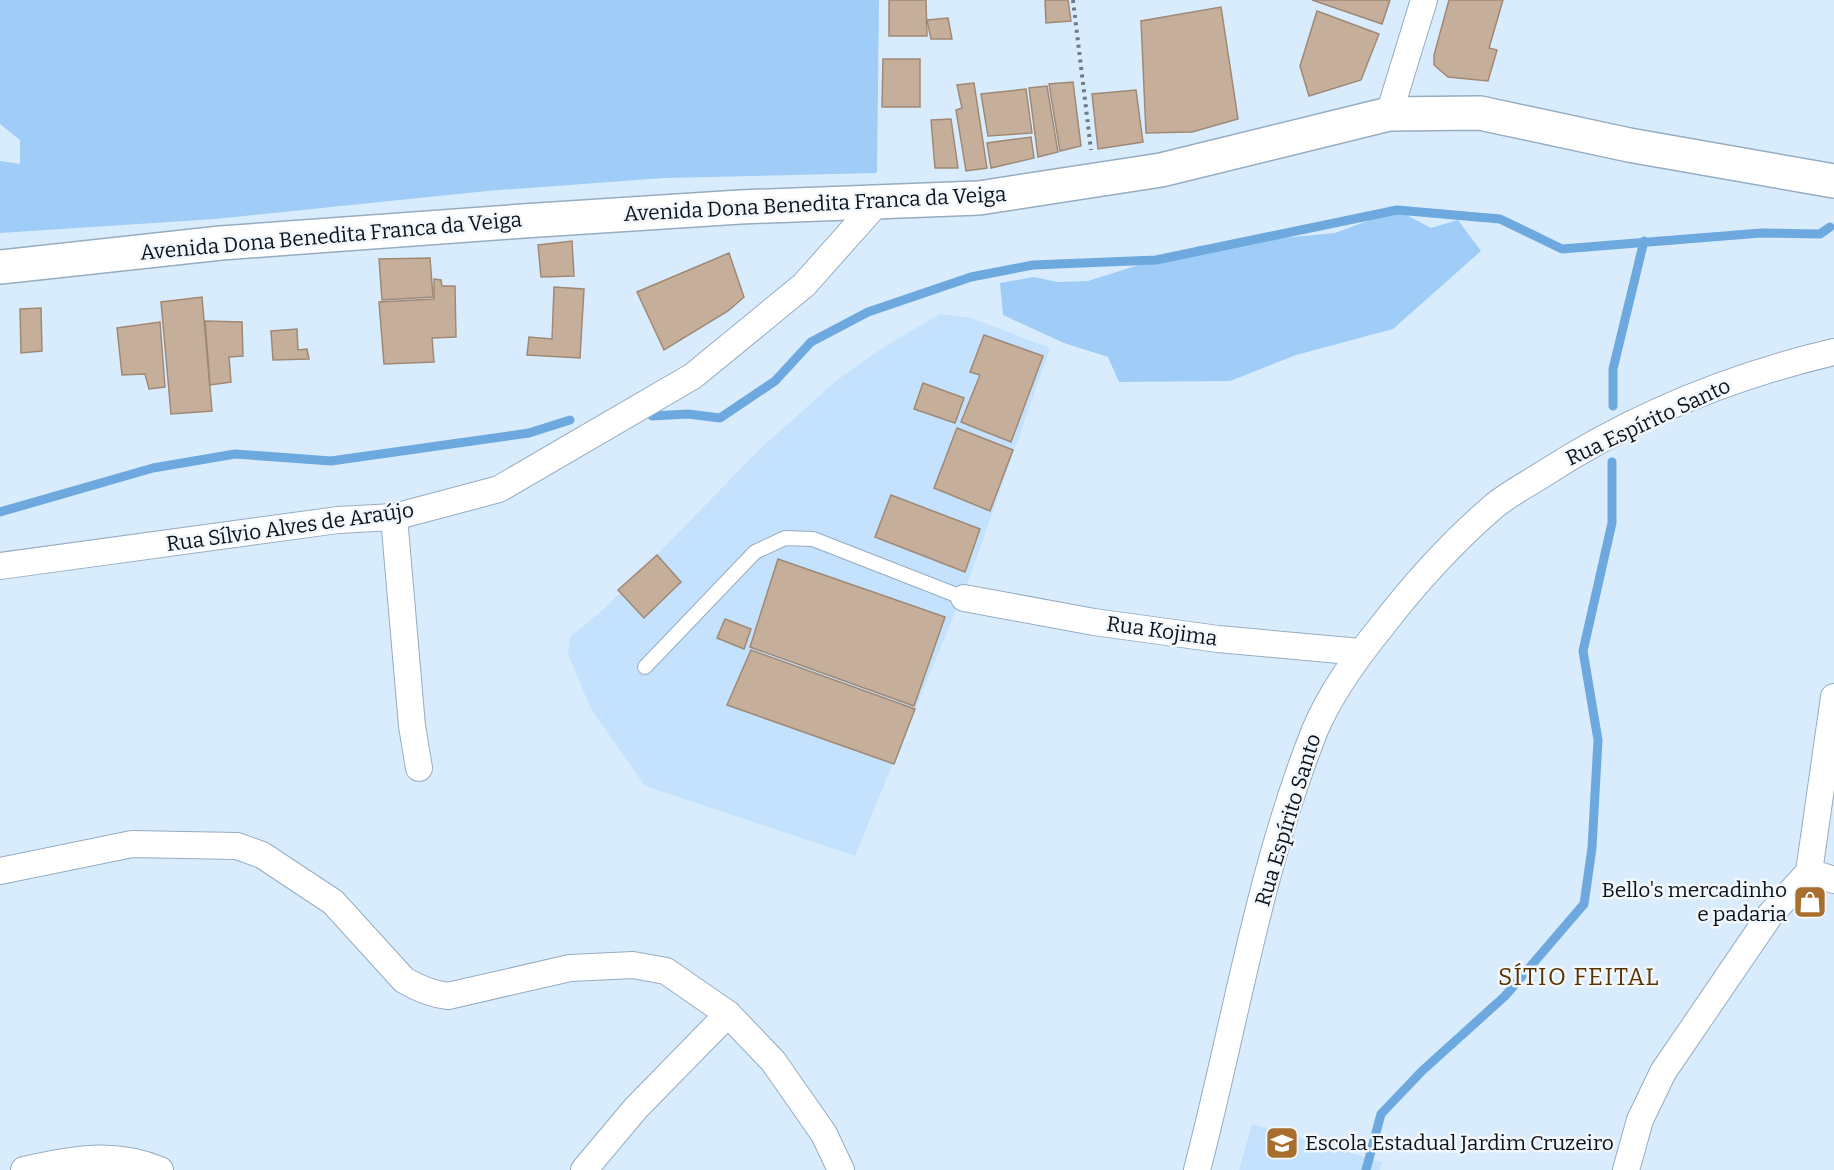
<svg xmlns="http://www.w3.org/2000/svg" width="1834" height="1170" font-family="Bitter,serif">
  <rect width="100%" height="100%" fill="#d9ecfe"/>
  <g fill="#c4e2fe">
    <polygon points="940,314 971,318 1050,348 972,571 855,856 645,786 591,709 568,654 570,637 606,607 759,450 837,380 887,345"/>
    <polygon points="1252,1124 1382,1162 1380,1170 1239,1170"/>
  </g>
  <g fill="#9fcdf7">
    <polygon points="0,0 879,0 877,173 664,178 487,191 215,219 0,233 0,161 20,164 20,140 0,124"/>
    <polygon points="1397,210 1431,228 1458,220 1481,251 1393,329 1296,355 1230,381 1119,382 1108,357 1064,343 1003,315 1000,283 1034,277 1057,282 1088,281 1199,246 1335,233"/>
  </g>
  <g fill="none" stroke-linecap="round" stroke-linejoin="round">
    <g stroke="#6da9de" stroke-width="9">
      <polyline points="1613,406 1613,369 1644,241"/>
      <polyline points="652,416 688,414 720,418 775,381 811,342 868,312 971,277 1033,265 1156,260 1397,210 1500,219 1562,249 1761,233 1820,234 1830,227"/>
      <polyline points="0,512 153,468 235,454 331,461 529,433 570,420"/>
      <polyline points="1366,1170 1381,1114 1422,1071 1505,996 1584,904 1592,848 1598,740 1583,651 1612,523 1612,462"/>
    </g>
  </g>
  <g fill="#c6af9a" stroke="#9f8975" stroke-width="1.5">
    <polygon points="889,0 926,0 927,36 889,36"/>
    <polygon points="1045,0 1068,0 1071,21 1046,23"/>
    <polygon points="1312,0 1390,0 1382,24"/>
    <polygon points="1449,0 1503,0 1489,48 1497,50 1488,81 1448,77 1434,65 1434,55"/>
    <polygon points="1221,7 1238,119 1192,132 1146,133 1141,21"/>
    <polygon points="1317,11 1379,34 1361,80 1309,96 1300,66"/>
    <polygon points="948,18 952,39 931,39 927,20"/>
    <polygon points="883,59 920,59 920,107 882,107"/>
    <polygon points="1073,82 1081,146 1060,151 1049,84"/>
    <polygon points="974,83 987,168 966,171 956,110 962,108 957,85"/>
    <polygon points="1047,86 1058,152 1038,157 1029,88"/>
    <polygon points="1026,89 1032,133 988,136 981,94"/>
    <polygon points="1136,90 1143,142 1098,149 1092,94"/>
    <polygon points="951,119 958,168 935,168 931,120"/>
    <polygon points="1031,137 1034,158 991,168 987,143"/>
    <polygon points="572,241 574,276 541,277 538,245"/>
    <polygon points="729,253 744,297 728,311 664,350 637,292"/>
    <polygon points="430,258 433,297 382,300 379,259"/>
    <polygon points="434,279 441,280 442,286 455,286 456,337 432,338 434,362 384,364 379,302 434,299"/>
    <polygon points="554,287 584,289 580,358 527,355 529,337 552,339"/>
    <polygon points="202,297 212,411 171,414 161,302"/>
    <polygon points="41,308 42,351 21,353 20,309"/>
    <polygon points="205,321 242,322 243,356 229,357 231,382 210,385"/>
    <polygon points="160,322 165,387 149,389 145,374 122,375 117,328"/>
    <polygon points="297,329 298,350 307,349 309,359 273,360 271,331"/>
    <polygon points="984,335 1043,356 1011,442 961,422 980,375 970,372"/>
    <polygon points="923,383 964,398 955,423 914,409"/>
    <polygon points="957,428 1013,450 990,511 934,488"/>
    <polygon points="891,495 980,529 965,572 875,537"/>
    <polygon points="657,555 681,582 644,618 618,590"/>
    <polygon points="778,559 945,617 914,706 750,647"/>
    <polygon points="725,619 751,629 744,649 717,638"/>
    <polygon points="751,650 915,709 894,764 727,705"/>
  </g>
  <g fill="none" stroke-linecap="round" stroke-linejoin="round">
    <g stroke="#96acc1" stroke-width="16">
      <polyline id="service" points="645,667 755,552 785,538 813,539 964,598"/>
    </g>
    <g stroke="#96acc1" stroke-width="28">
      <g id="minor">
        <polyline points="1389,114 1424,0"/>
        <polyline points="394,517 412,726 419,768"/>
        <polyline points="0,566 338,520 394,517 499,489 693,376 804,285 876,204"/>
        <polyline points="964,598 1094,622 1218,639 1361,652"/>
        <path d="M0 871 132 844 237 846 262 855 333 902 404 980C419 989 431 994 448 996L570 968 633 965 666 971 728 1014 773 1061 824 1134 841 1170"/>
        <polyline points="1809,872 1834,880"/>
        <path d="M24 1170C72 1159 113 1151 160 1170"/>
        <polyline points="584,1170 636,1108 728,1014"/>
        <path d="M1197 1170C1235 1025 1259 870 1315 730 1331 692 1356 658 1382 626 1416 582 1450 544 1493 507 1508 494 1528 484 1545 473 1633 416 1732 376 1834 352"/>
        <polyline points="1626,1170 1640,1120 1663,1072 1770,915 1809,872 1834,697"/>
      </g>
    </g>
    <g stroke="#96acc1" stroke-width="36">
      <polyline id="secondary" points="0,267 221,243 523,221 740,207 979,198 1161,170 1389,114 1480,113 1629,145 1834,181"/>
    </g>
    <polyline stroke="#6e7b87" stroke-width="4" stroke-dasharray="3 4.5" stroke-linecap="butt" points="1073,0 1091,150"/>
    <use href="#service" stroke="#fff" stroke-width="14"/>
    <use href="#minor" stroke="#fff" stroke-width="26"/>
    <use href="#secondary" stroke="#fff" stroke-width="33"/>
  </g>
  <defs>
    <g id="shop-square" transform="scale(1.725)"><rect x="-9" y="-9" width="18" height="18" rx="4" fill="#a86e2e" stroke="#f2f7fb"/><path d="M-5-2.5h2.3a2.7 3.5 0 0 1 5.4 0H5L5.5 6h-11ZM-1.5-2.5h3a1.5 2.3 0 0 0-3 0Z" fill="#fff"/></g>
    <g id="school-square" transform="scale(1.725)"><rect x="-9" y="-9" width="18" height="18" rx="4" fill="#a86e2e" stroke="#f2f7fb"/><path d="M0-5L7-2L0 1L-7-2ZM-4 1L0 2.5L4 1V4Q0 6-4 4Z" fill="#fff"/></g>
  </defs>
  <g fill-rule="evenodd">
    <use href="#shop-square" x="1810" y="902"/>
    <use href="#school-square" x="1282" y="1143"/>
  </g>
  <g text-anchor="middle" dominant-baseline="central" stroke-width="5" stroke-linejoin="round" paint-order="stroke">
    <g font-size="21" fill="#0b131a" stroke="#f2f7fb">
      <text transform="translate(815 204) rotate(-3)">Avenida Dona Benedita Franca da Veiga</text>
      <text transform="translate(331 236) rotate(-5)">Avenida Dona Benedita Franca da Veiga</text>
      <text transform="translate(1648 422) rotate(-25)">Rua Espírito Santo</text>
      <text transform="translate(290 527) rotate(-8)">Rua Sílvio Alves de Araújo</text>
      <text transform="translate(1162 631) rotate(8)">Rua Kojima</text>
      <text transform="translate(1288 820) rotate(-73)">Rua Espírito Santo</text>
    </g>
    <g font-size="21" fill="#0b131a" stroke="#f2f7fb" text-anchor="end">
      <text x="1787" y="890">Bello's mercadinho<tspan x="1787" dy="24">e padaria</tspan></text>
      <text x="1305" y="1143" text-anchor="start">Escola Estadual Jardim Cruzeiro</text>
    </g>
    <g font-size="24" letter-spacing="1.5" fill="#593301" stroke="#f2f7fb">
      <text x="1579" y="977">SÍTIO FEITAL</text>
    </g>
  </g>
</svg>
